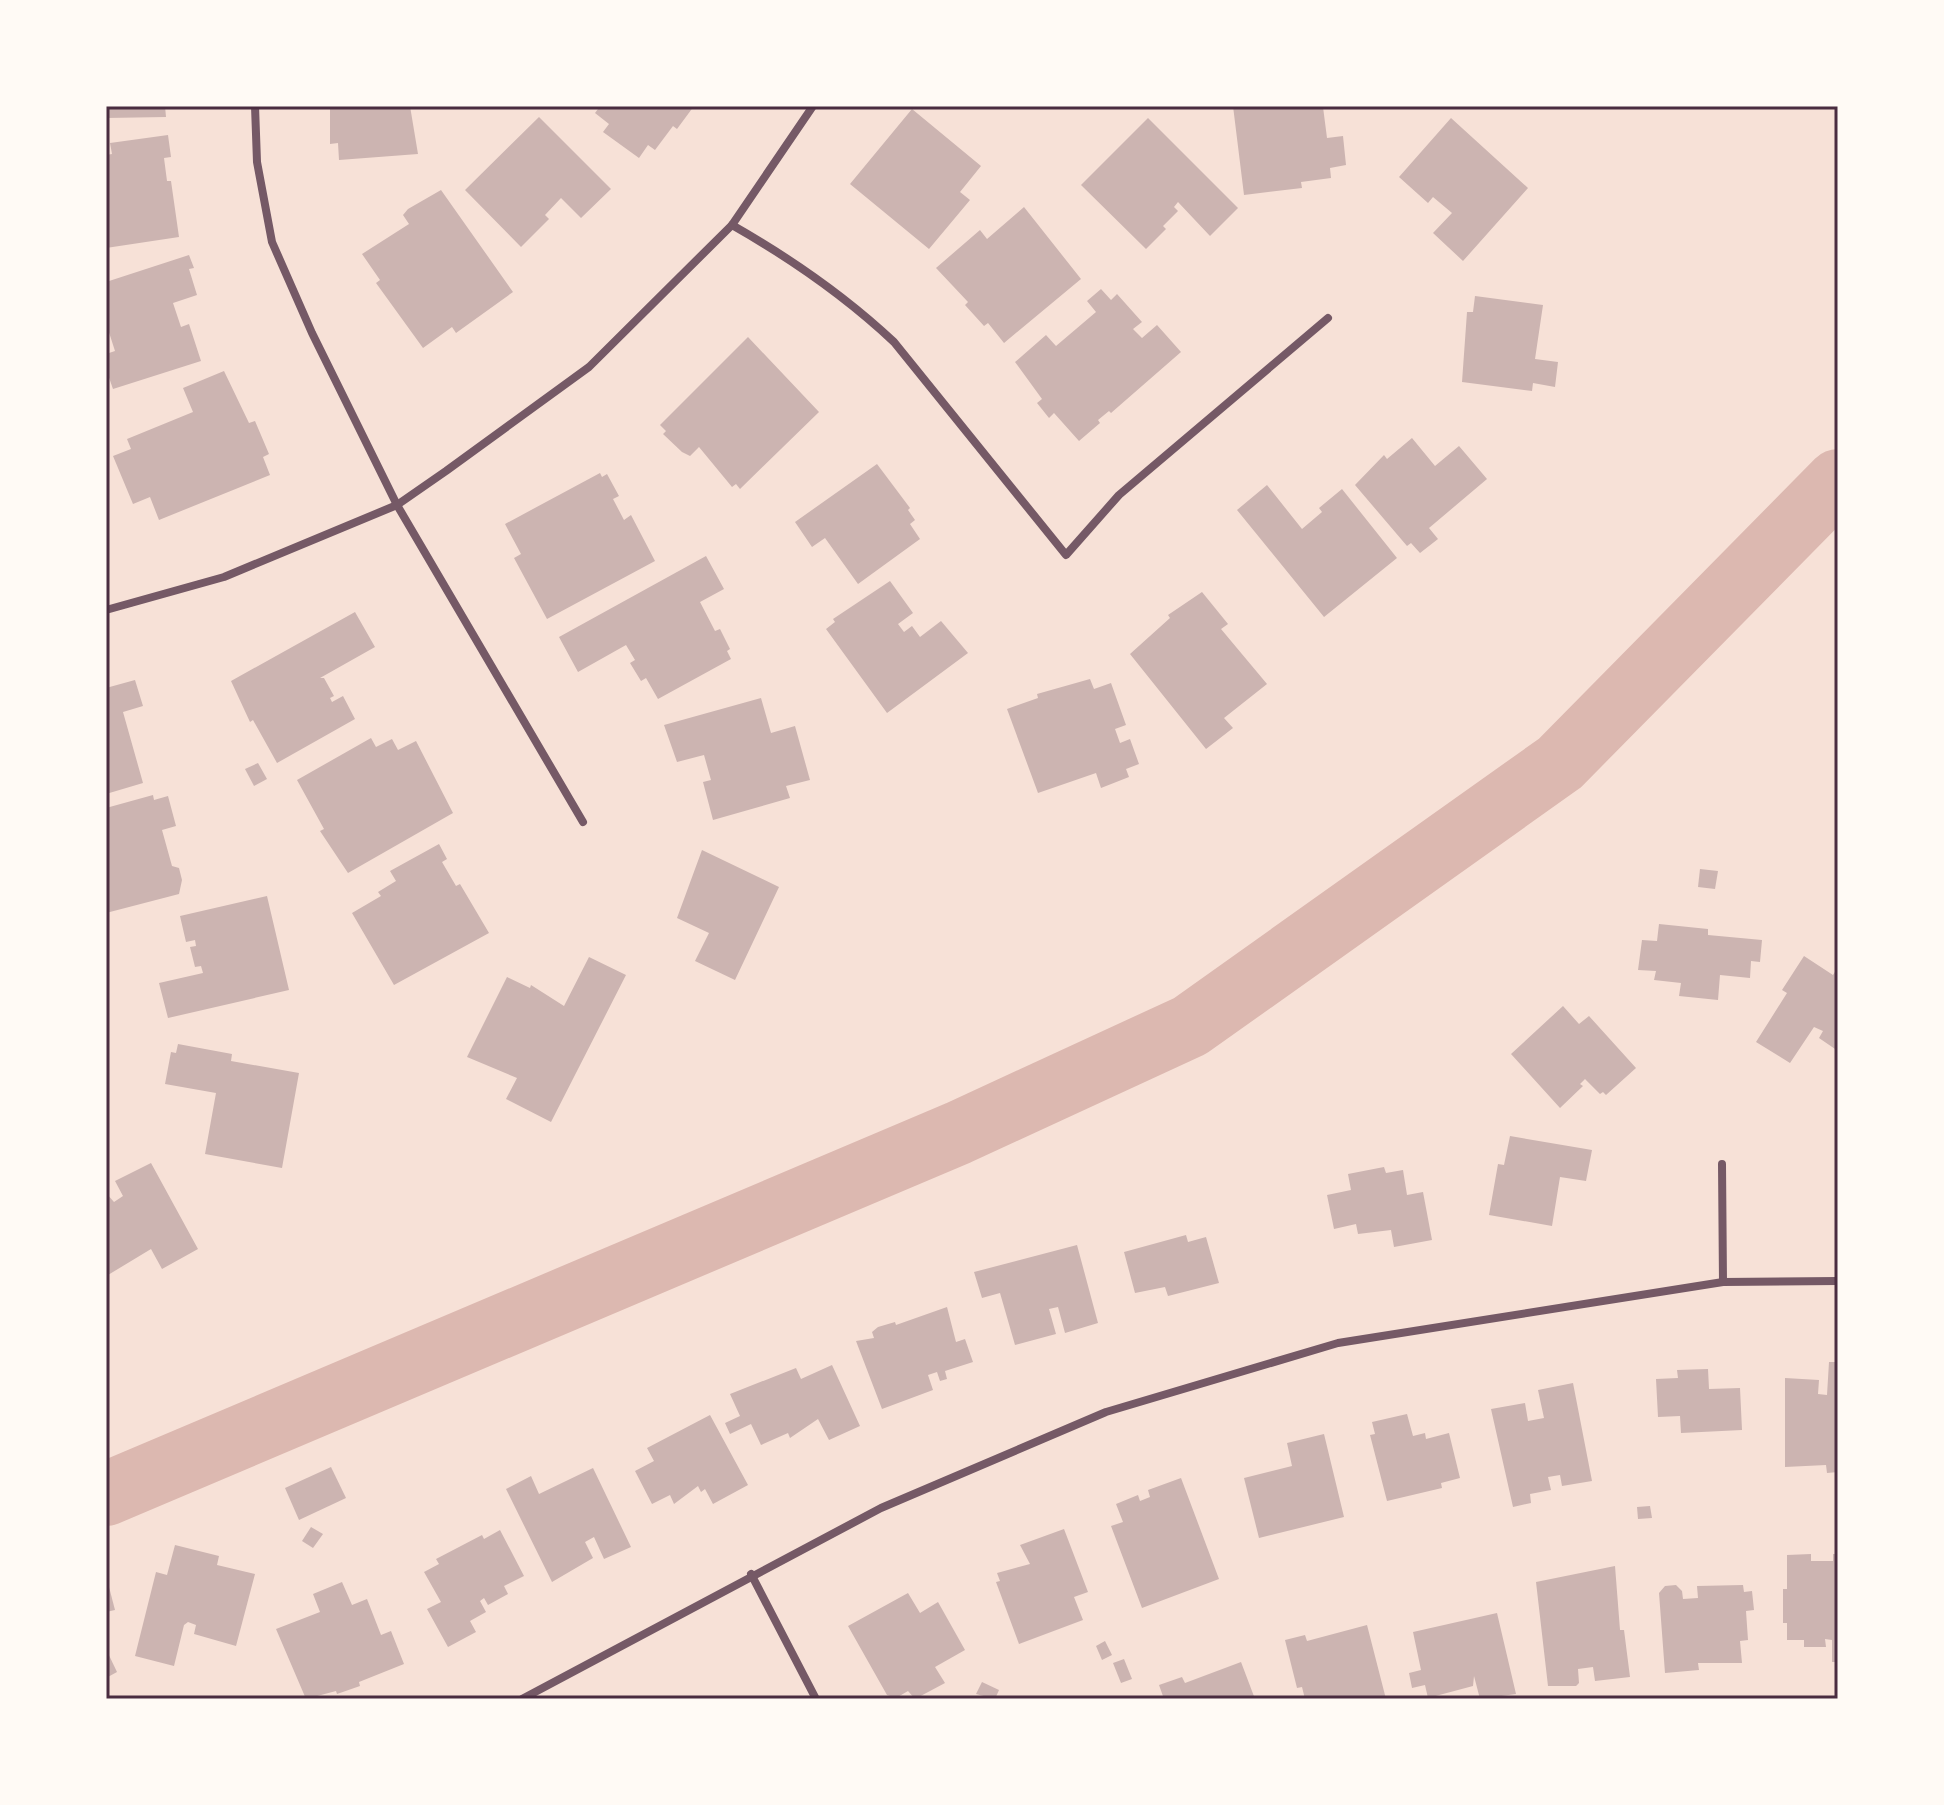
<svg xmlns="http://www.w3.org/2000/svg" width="1944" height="1805" font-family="'Noto Sans',sans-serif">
  <rect width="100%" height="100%" fill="#f7e1d7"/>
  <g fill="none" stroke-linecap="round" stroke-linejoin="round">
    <polyline stroke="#dcb8b0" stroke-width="64" points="106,1494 958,1133 1190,1026 1560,763 1838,481"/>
  </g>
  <g fill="#ccb4b1">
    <polygon points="106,106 165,106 166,117 106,118"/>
    <polygon points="330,106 410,106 418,154 339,160 338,143 330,144"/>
    <polygon points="595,106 694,106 677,129 673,126 655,150 648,145 639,158 603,132 609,124 595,113 598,109"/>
    <polygon points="1233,106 1323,107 1327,138 1343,136 1346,165 1330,168 1331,178 1301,182 1302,188 1244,195"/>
    <polygon points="912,109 981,166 960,192 970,200 929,249 850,184"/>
    <polygon points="539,117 611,189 581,218 561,198 545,215 549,219 521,247 465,190"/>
    <polygon points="1148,118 1238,208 1210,236 1178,202 1174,207 1178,211 1163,226 1166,229 1146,249 1081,185"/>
    <polygon points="1451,118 1528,188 1463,261 1433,233 1452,213 1433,197 1428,203 1399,177"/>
    <polygon points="168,135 171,157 164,158 167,181 171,181 179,237 106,248 106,155 112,154 110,143"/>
    <polygon points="441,190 513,292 456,333 452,327 423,348 376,283 380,280 362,254 409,224 403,215 408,209"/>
    <polygon points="1024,207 1081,279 1004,343 988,323 984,326 965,305 968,302 936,268 980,230 987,239"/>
    <polygon points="189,255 194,268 189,269 197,295 173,303 181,327 189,324 201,361 113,389 106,369 106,354 115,351 106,323 106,282"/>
    <polygon points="1101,289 1111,300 1117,294 1142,322 1133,329 1142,338 1157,325 1181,352 1111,413 1109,411 1098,420 1100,423 1079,441 1054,413 1049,418 1037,403 1042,399 1015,362 1046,335 1056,346 1096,312 1087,301"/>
    <polygon points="1475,296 1543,305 1535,359 1558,362 1555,387 1533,383 1532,391 1462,382 1467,312 1473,312"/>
    <polygon points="748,337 819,412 740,489 736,484 732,487 699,447 690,456 682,452 663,434 666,431 660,425"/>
    <polygon points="224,371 249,423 255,421 269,454 263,457 270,475 159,520 150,497 133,504 113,456 131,449 127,439 193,412 183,388"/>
    <polygon points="1412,438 1435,466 1459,446 1487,479 1429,528 1438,539 1420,553 1411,543 1407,546 1355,485 1384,455 1387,459"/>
    <polygon points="877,464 910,508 908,510 915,520 910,524 920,539 858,584 825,538 812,547 795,522"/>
    <polygon points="600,473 602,477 607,474 619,496 613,499 624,520 631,515 655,561 547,619 514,558 521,554 505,524"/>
    <polygon points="1267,485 1302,529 1322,512 1319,508 1342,489 1397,558 1324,617 1237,510"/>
    <polygon points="706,556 724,589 700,602 715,631 720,629 730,649 727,651 731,659 658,699 646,678 641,681 630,663 635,660 626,645 578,672 559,637"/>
    <polygon points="890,581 913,613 898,624 904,632 912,626 920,637 941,621 968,653 887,713 826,629 835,622 833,619"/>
    <polygon points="1202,592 1228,624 1221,629 1267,684 1224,718 1233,728 1206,749 1130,654 1170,618 1168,615"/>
    <polygon points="355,612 375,647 320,678 324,678 334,696 330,698 332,702 343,696 355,719 277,763 253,720 250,722 231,681"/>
    <polygon points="1090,679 1094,689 1111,683 1126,725 1115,729 1120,743 1130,739 1139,764 1126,769 1129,777 1101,788 1096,773 1038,793 1007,709 1038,698 1037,694"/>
    <polygon points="135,680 143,706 123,712 143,783 106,794 106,688"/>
    <polygon points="761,698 771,733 795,726 810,780 786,786 790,798 713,820 703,782 711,780 704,755 677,762 664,725"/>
    <polygon points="371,738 376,747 392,739 398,750 416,741 453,813 348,873 320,831 324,829 297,780"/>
    <polygon points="258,763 267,779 254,786 245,769"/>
    <polygon points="153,795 154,800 168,796 176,826 162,830 172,866 179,868 182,880 179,894 106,913 106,808"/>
    <polygon points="439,844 447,859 442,862 456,886 460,884 489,933 394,985 352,913 381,896 378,892 396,881 390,871"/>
    <polygon points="702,850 779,887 735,980 695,961 709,933 677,918"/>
    <polygon points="1700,869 1718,871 1715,889 1698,887"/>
    <polygon points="267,896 289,990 168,1018 159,983 203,973 201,966 195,967 190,947 196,946 195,940 186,942 180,916"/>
    <polygon points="1659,924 1708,929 1708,935 1762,940 1760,962 1751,961 1750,978 1720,975 1718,1000 1679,996 1681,983 1654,980 1656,971 1638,970 1642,940 1657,941"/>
    <polygon points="1804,956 1833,975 1838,967 1838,1051 1819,1038 1823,1031 1814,1027 1790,1063 1756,1042 1787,993 1782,990"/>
    <polygon points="589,957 626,975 551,1122 506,1099 517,1078 467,1057 507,977 530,988 531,985 564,1006"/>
    <polygon points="1563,1006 1579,1024 1589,1016 1636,1068 1606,1095 1603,1092 1600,1094 1585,1079 1580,1084 1583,1086 1560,1108 1511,1054"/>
    <polygon points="178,1044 232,1054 231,1061 299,1073 282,1168 205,1154 216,1093 165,1084 171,1052 176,1053"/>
    <polygon points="1510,1136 1592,1150 1586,1181 1560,1177 1552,1226 1489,1215 1498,1164 1504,1165"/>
    <polygon points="151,1163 198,1249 162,1269 151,1249 108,1275 106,1193 114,1202 123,1196 115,1181"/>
    <polygon points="1384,1167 1386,1173 1403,1170 1407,1195 1423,1192 1432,1240 1394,1247 1391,1230 1358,1234 1356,1224 1334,1229 1327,1195 1351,1190 1348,1174"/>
    <polygon points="1186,1235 1188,1242 1206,1237 1219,1283 1168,1296 1165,1287 1135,1293 1124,1252"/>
    <polygon points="1077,1245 1098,1323 1065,1333 1058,1307 1049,1309 1056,1334 1015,1345 1000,1293 982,1298 974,1272"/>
    <polygon points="947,1307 956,1342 965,1339 973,1362 945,1371 947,1379 940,1381 937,1372 928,1375 933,1390 882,1409 856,1341 874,1338 872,1332 878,1327 895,1322 896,1325"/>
    <polygon points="1829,1362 1838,1362 1838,1472 1827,1473 1826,1465 1785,1467 1785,1378 1819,1380 1818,1394 1827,1395"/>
    <polygon points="832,1365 860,1426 829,1440 818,1419 790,1438 788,1433 761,1445 751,1424 730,1434 725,1423 740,1416 730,1394 796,1368 801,1379"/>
    <polygon points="1708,1369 1709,1389 1740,1388 1742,1430 1681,1433 1680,1416 1658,1417 1656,1379 1678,1378 1677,1370"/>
    <polygon points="1573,1383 1592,1481 1562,1486 1560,1475 1548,1477 1551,1490 1530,1494 1531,1503 1513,1507 1491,1409 1525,1403 1528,1421 1544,1418 1538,1390"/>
    <polygon points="1407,1414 1413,1436 1425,1433 1426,1439 1449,1433 1460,1478 1441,1483 1442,1488 1387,1501 1370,1435 1375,1434 1372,1422"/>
    <polygon points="710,1415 748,1485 713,1504 705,1489 701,1492 698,1486 674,1504 670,1495 652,1504 635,1471 654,1461 647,1448"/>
    <polygon points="1324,1434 1344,1517 1259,1538 1244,1478 1292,1466 1287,1443"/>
    <polygon points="331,1467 346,1498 299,1520 285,1488"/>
    <polygon points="593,1468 631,1547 604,1559 594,1537 585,1542 593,1558 552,1582 506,1489 531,1476 539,1494"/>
    <polygon points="1181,1478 1219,1579 1142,1608 1111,1526 1123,1522 1116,1504 1138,1495 1140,1501 1150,1497 1148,1490"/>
    <polygon points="1650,1506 1652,1518 1638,1519 1637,1507"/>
    <polygon points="311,1527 323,1534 313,1548 302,1541"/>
    <polygon points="1064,1529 1088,1592 1074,1597 1083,1620 1019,1644 996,1582 1000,1581 997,1573 1030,1564 1020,1545"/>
    <polygon points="500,1530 524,1576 504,1586 508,1594 488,1605 484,1598 480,1601 486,1612 470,1621 476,1632 448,1647 427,1609 441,1602 424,1572 439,1564 436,1559 482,1535 484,1539"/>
    <polygon points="175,1545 219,1556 217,1565 255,1574 236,1646 194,1634 196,1625 188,1622 184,1625 174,1666 135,1656 156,1572 167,1575"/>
    <polygon points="1811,1554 1811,1561 1833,1561 1833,1554 1838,1554 1838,1662 1832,1662 1832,1640 1825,1639 1826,1647 1804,1647 1804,1640 1787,1640 1787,1623 1783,1623 1783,1589 1787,1589 1787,1555"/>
    <polygon points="1615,1566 1620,1630 1624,1630 1630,1677 1595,1681 1593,1667 1578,1669 1579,1683 1576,1686 1548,1686 1536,1582"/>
    <polygon points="342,1582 352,1605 367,1599 381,1635 391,1631 404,1664 359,1682 360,1686 337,1694 336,1691 306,1699 276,1629 320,1612 313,1594"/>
    <polygon points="1676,1585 1682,1591 1683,1599 1698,1598 1697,1586 1743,1585 1744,1592 1752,1591 1754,1610 1746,1611 1748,1640 1740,1641 1742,1663 1698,1663 1699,1670 1665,1673 1659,1593 1665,1586"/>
    <polygon points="109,1587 115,1610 106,1612 106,1588"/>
    <polygon points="908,1593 920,1613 938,1602 965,1650 935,1667 945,1683 915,1699 908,1691 896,1698 887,1695 848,1626"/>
    <polygon points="1497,1613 1516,1694 1480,1699 1474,1676 1473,1686 1428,1698 1425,1685 1412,1688 1409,1673 1421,1670 1413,1632"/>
    <polygon points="1367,1625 1386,1699 1305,1699 1302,1687 1297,1688 1285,1640 1305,1635 1307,1641"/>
    <polygon points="1105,1641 1112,1655 1102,1660 1096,1646"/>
    <polygon points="106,1649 117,1672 106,1678"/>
    <polygon points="1124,1659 1132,1679 1121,1683 1113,1663"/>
    <polygon points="1241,1662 1255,1699 1164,1699 1159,1685 1182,1677 1185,1683"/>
    <polygon points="982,1682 999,1690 995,1699 976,1694"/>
  </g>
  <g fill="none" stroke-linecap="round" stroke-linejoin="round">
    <g stroke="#755966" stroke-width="8">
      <polyline points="255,106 257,162 272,242 312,333 397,505 583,822"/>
      <path d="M732 225C790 258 845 296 894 342L1066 555 1119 495 1328 318"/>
      <polyline points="106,610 224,577 397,505 446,471 589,367 732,225 813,106"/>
      <polyline points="1722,1164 1723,1282"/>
      <polyline points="751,1574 816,1699"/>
      <polyline points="522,1699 881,1508 1106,1412 1338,1343 1723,1282 1838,1281"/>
    </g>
  </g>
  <rect width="1944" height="1805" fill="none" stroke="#fffaf5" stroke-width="216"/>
  <rect x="108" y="108" width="1728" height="1589" fill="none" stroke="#4a2c40" stroke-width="3"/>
</svg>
